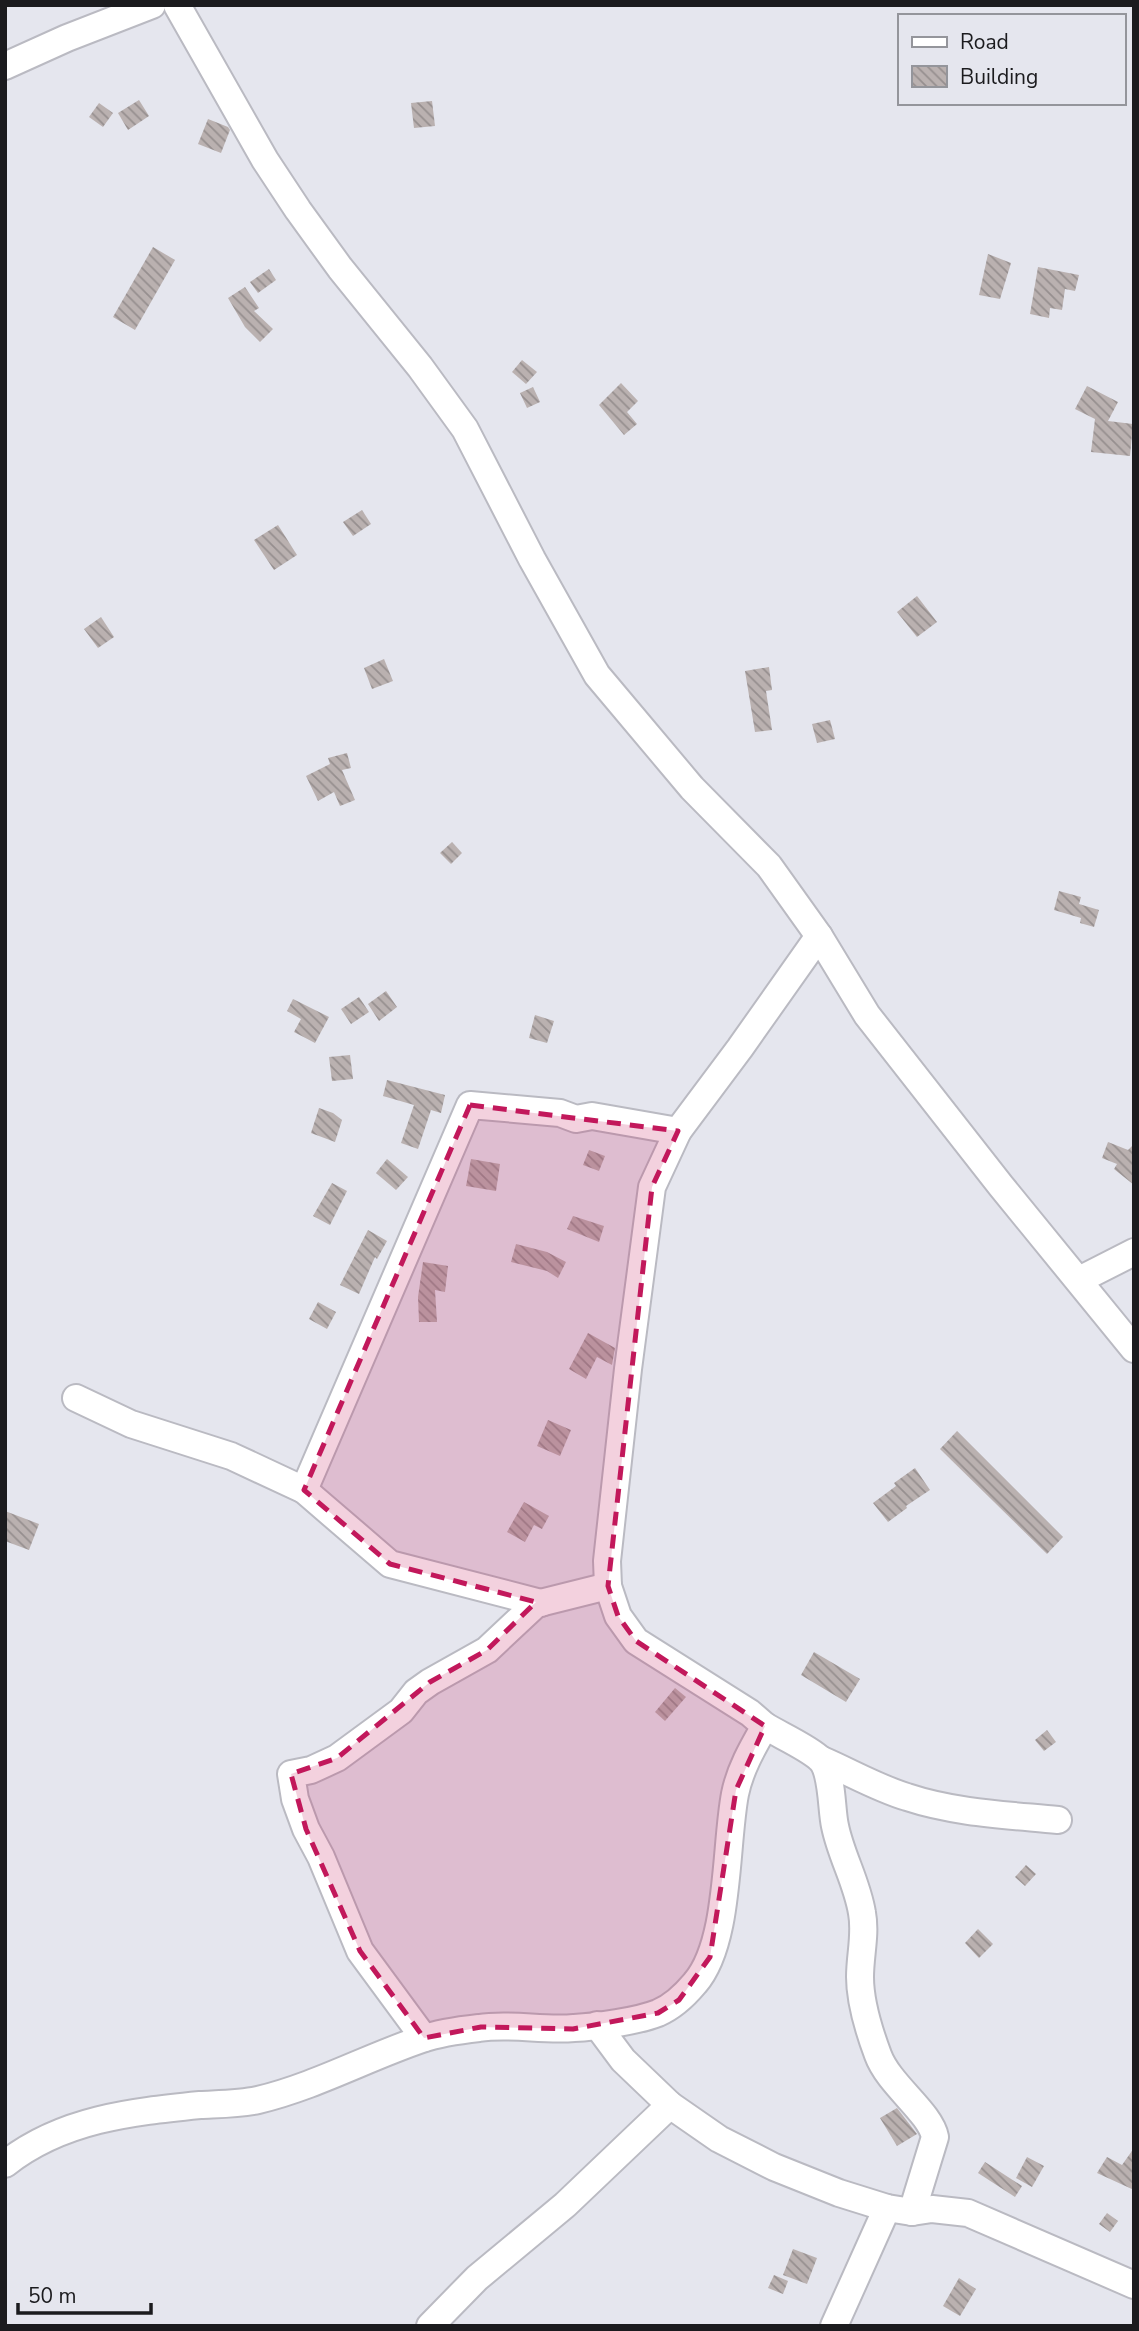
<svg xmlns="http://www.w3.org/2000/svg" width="1139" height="2331" font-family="'Nunito Sans',sans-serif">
  <defs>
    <pattern id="building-back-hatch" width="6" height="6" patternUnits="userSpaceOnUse" patternTransform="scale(1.75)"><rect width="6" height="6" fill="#bab1b0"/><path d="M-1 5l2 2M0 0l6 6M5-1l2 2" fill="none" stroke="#968f8f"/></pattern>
  </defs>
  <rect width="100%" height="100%" fill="#e5e6ee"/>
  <g fill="url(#building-back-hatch)">
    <polygon points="139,100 149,116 128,130 118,113"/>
    <polygon points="432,101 435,126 414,128 411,103"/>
    <polygon points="99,103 113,113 103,127 89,117"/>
    <polygon points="208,119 228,127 230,130 221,153 198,144"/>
    <polygon points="153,247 175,260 135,330 113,317"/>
    <polygon points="988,254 1011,263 1000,299 979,295"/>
    <polygon points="1038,267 1079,275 1075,291 1065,289 1062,310 1050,308 1049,318 1030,314"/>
    <polygon points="269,269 276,280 258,293 250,282"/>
    <polygon points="245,287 259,308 254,311 273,329 260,342 245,327 228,298"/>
    <polygon points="522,360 537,372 526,384 512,372"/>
    <polygon points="621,383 638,401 627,412 637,424 624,435 599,405"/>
    <polygon points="1087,386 1118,402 1108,421 1133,424 1130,456 1091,452 1095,419 1075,409"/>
    <polygon points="533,387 540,402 527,408 520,393"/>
    <polygon points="362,510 371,524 353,536 343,522"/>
    <polygon points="278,525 297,555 274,570 254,540"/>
    <polygon points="917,596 937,622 917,637 897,612"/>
    <polygon points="101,617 114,637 98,648 84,629"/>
    <polygon points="384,659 393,681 372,689 364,668"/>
    <polygon points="769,667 772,690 766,691 772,730 755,732 745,671"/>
    <polygon points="830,720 835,739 817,743 812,724"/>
    <polygon points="347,753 351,768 342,770 355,800 340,806 334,792 318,801 306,776 330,764 328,758"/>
    <polygon points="452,842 462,853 451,864 440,853"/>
    <polygon points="1059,891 1081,897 1079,904 1099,910 1094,927 1080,923 1081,918 1054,910"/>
    <polygon points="386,991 397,1007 379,1021 368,1004"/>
    <polygon points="359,997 369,1012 351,1024 341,1009"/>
    <polygon points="293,999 329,1017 315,1043 294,1032 301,1019 287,1011"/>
    <polygon points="535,1015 554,1021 547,1043 529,1038"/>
    <polygon points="350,1055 353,1079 332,1081 329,1057"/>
    <polygon points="387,1080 445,1095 441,1113 431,1110 418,1149 401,1143 414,1105 383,1096"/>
    <polygon points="319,1108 333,1113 342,1120 335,1142 311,1133"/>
    <polygon points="1108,1142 1128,1150 1134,1144 1134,1185 1114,1169 1117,1164 1102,1158"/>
    <polygon points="589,1150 605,1156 599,1171 583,1165"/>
    <polygon points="387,1159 408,1177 396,1190 376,1173"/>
    <polygon points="471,1159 500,1164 496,1191 466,1186"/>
    <polygon points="332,1183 347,1191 330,1225 313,1216"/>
    <polygon points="573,1216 604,1226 599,1242 567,1229"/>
    <polygon points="368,1230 387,1241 377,1259 375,1257 359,1294 340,1285"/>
    <polygon points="516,1244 547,1252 566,1262 558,1278 547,1271 511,1262"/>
    <polygon points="423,1262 448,1266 445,1292 435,1290 437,1322 419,1322 418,1297"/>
    <polygon points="318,1302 336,1312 327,1329 309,1319"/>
    <polygon points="588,1333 615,1348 612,1365 597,1357 586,1379 569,1369"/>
    <polygon points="548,1420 571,1430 560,1456 537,1446"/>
    <polygon points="957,1431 1063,1537 1047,1554 940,1449"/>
    <polygon points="915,1468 930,1490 906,1506 907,1508 888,1522 873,1503 896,1486 894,1483"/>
    <polygon points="524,1502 549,1516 542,1529 534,1525 525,1542 507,1532"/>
    <polygon points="5,1511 39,1524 29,1550 5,1541"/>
    <polygon points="814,1652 860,1679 846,1702 801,1675"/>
    <polygon points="675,1688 686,1697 665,1721 655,1712"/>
    <polygon points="1047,1730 1056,1742 1044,1751 1035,1740"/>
    <polygon points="1026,1865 1036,1874 1025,1886 1015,1877"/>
    <polygon points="978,1929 993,1944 979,1958 965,1943"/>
    <polygon points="897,2108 917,2134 897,2146 880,2118"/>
    <polygon points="1134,2148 1134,2190 1097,2173 1107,2157 1122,2165"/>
    <polygon points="1027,2157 1044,2166 1032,2187 1016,2178"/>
    <polygon points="985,2162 1022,2186 1015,2197 978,2173"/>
    <polygon points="1107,2213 1118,2221 1110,2232 1099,2224"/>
    <polygon points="793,2249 817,2258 807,2284 783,2275"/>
    <polygon points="774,2275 788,2281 783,2294 768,2288"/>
    <polygon points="959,2278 976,2289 960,2316 943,2306"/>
  </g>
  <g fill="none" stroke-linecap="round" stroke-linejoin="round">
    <g stroke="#babac2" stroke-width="30">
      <g id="minor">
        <polyline points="177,5 265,160 298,210 340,268 420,367 465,429 532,559 597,675 692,788 769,866 819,936 867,1015 1001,1186 1134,1349"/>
        <polyline points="5,66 67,38 152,5"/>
        <polyline points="1079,1280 1134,1252"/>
        <polyline points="76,1398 131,1424 231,1456 304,1490 390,1564 541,1603"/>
        <polyline points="304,1490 470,1105 560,1113 576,1119 592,1116 678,1131"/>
        <path d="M765 1726C780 1735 809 1748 820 1759 833 1771 831 1809 835 1826 841 1856 857 1882 862 1913 866 1934 860 1955 860 1977 860 2002 869 2031 878 2055 889 2085 930 2112 935 2137L912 2212"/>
        <path d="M822 1760C850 1772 877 1788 907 1797 955 1813 1007 1815 1058 1820"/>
        <polyline points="597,2025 623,2060 670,2105 719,2139 774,2167 839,2193 887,2208 912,2212 932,2209 968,2213 1134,2285"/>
        <polyline points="424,2038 360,1951 321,1857 306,1829 295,1799 291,1774 311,1770 337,1758 401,1711 416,1692 430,1682 487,1650 536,1604 608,1586"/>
        <path d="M5 2164C62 2119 131 2112 200 2105 219 2104 240 2104 258 2100 316 2086 366 2058 422 2039 439 2033 461 2030 479 2028 511 2023 543 2031 574 2028 596 2027 638 2021 658 2013 672 2007 685 1995 695 1983 730 1943 725 1846 735 1794 740 1769 753 1747 765 1726L750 1713 636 1641 618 1616 608 1586 607 1561 628 1369 652 1187 678 1131 740 1048 819 936"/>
        <polyline points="430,2326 477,2278 565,2205 670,2105"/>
        <polyline points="834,2326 887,2208"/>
      </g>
    </g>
    <use href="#minor" stroke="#fff" stroke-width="26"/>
  </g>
  <path fill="#c2185b" fill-opacity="0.2" stroke="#c2185b" stroke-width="5" stroke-dasharray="14 9" stroke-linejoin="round" d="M470 1105 678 1131 652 1187 608 1586 618 1616 636 1641 765 1726 736 1790 710 1957 679 2000 658 2013 573 2029 481 2027 424 2038 360 1951 306 1829 291 1774 337 1758 430 1682 487 1650 536 1602 390 1564 304 1490Z"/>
  <rect width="1139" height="2331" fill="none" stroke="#1b1b1e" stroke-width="14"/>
  <rect x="898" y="14" width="228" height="91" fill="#e5e6ee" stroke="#94959b" stroke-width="2"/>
  <rect x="912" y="37" width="35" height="10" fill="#ffffff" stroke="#94959b" stroke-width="2"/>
  <text x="960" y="49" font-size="21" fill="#1b1b1e">Road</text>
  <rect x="912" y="66" width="35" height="21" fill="url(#building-back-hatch)" stroke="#94959b" stroke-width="2"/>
  <text x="960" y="84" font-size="21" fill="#1b1b1e">Building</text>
  <path d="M18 2303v10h133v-10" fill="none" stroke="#1b1b1e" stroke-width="3.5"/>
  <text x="28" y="2303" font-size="21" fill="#1b1b1e" stroke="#e5e6ee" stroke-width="5" paint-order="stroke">50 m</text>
</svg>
